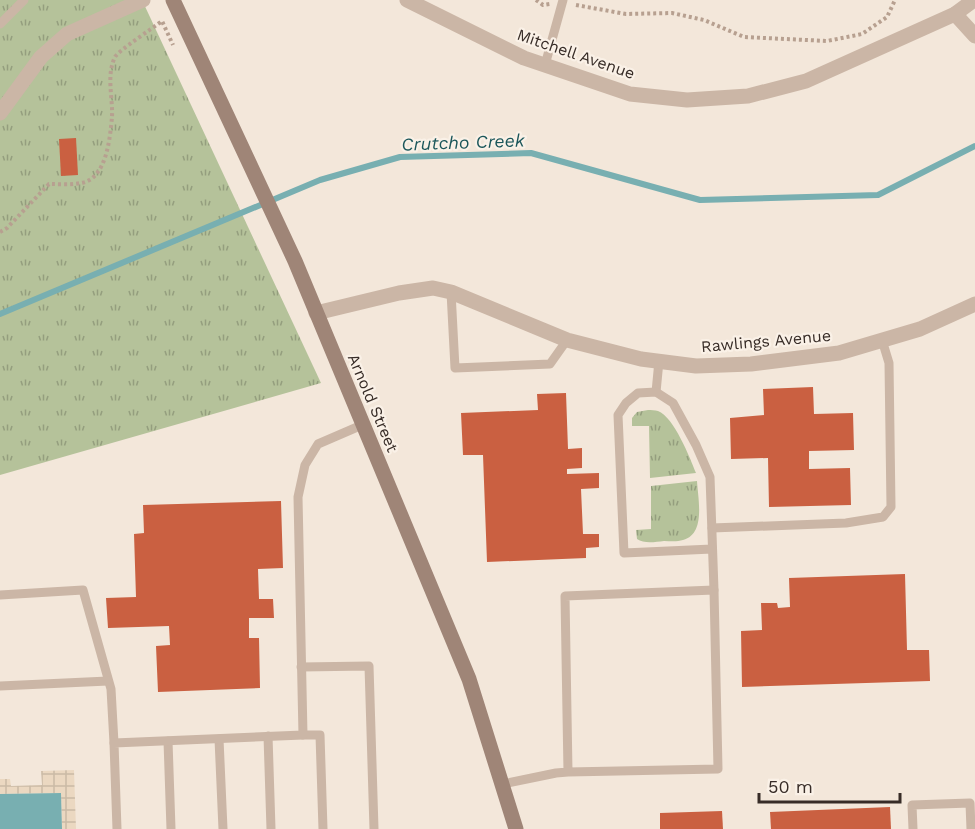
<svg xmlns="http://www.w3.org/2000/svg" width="975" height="829" font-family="'Work Sans',sans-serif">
  <defs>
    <pattern id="grass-tufts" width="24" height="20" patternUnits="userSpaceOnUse" patternTransform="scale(1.5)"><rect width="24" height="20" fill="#b5c29a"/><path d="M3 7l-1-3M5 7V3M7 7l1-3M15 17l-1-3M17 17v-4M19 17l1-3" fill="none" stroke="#949e7e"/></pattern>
    <pattern id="plaza-grid" width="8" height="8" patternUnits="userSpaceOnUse" patternTransform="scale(1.5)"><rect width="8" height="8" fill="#ebd8c1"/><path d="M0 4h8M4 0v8" fill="none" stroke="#cabaa6"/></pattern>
  </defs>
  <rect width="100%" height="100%" fill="#f3e7da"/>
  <g fill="url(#grass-tufts)">
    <polygon points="0,0 142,0 321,383 0,475"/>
    <path d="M648 410C651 410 655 410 658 411 674 417 690 458 696 473L650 478 649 426H632V418L637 412Z"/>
    <path d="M697 481C698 499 706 534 683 540 677 542 670 541 664 541 655 542 644 544 637 539L636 530 651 529V486Z"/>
  </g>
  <polygon fill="url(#plaza-grid)" points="74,770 76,829 62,829 61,793 0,794 0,779 10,779 11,786 42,785 41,771"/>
  <polygon fill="#78afb1" points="61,793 62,829 0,829 0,794"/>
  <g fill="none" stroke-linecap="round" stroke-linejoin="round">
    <polyline stroke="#78afb1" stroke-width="6" points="0,314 320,180 400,157 531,153 700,200 878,195 975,146"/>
  </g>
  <g fill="#ca6041">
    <polygon points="76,138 78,175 61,176 59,139"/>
    <polygon points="813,387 814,414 853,413 854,450 809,451 809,469 850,468 851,505 769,507 768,458 731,459 730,418 764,415 763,389"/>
    <polygon points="566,393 568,449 582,448 582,468 567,469 567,474 599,473 599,488 581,489 583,534 599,534 599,547 586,548 586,558 487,562 483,455 463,455 461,413 538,410 537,394"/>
    <polygon points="281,501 283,568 258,569 259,599 273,599 274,618 249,618 249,638 259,638 260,688 158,692 156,646 170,645 169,626 108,628 106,598 136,597 134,534 144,533 143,505"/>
    <polygon points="905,574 907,650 929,650 930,681 742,687 741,631 762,630 761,603 777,603 778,608 790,607 789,578"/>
    <polygon points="890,807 891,829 771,829 770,812"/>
    <polygon points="722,811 723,829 660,829 660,813"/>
  </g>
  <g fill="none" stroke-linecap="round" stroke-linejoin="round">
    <g stroke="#b7a090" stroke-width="4" stroke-dasharray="3 3" stroke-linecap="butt">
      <polyline points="536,0 543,5 550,4"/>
      <polyline points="576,5 626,14 672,13 704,20 744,37 827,41 862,34 887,17 895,0"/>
      <path d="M0 232 7 228 49 184C59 184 71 185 81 183 107 179 110 137 112 117 113 98 106 75 115 57 118 51 153 28 162 21L173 45"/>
    </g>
    <g stroke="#cbb6a6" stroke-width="9">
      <polyline points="0,24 24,0"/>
      <polyline points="545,65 563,0"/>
      <polyline points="451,292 455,368 550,364 567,340"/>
      <polyline points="656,392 659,361"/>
      <polyline points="712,528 846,523 883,517 891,507 889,363 882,340"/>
      <polyline points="712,549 624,553 618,415 626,403 638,393 656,392 673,403 696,445 710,477 714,590"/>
      <polyline points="0,595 83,590 111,689 114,743"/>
      <polyline points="301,667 369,666 374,829"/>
      <polyline points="0,686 108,681"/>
      <polyline points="303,735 320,735 323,829"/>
      <polyline points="268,736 271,829"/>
      <polyline points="219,739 223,829"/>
      <polyline points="168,741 171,829"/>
      <polyline points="503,784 556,773 568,772 718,769 714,590 565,596 568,772"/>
      <polyline points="117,829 114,743 303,735 298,497 305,465 318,444 362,425"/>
      <polyline points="913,829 912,805 970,803 971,829"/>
    </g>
    <g stroke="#cbb6a6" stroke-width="15">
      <polyline points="407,0 524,58 630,94 687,100 748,96 806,81 955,14 974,0"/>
      <polyline points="955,14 975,36"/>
      <polyline points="0,113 41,57 67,34 143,0"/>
      <polyline points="316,313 399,293 433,288 451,292 567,340 641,359 696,366 751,364 839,353 920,329 975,304"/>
    </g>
    <polyline stroke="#9f8577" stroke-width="15" points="173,0 295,261 469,679 516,829"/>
  </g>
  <g text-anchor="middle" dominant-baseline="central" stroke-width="4.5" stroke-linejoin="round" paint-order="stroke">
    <g font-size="16" fill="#372c27" stroke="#faf1e7">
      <text transform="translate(576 54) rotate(19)">Mitchell Avenue</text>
      <text transform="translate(766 341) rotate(-5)">Rawlings Avenue</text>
      <text transform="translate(373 403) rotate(67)">Arnold Street</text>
    </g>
    <g font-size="18" font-style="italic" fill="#1b565a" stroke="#faf1e7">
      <text transform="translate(463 142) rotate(-2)">Crutcho Creek</text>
    </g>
  </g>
  <path d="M759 793v9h141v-9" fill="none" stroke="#372c27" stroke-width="3"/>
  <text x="768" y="793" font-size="18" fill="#372c27" stroke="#faf1e7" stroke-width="4.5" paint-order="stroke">50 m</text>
</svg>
